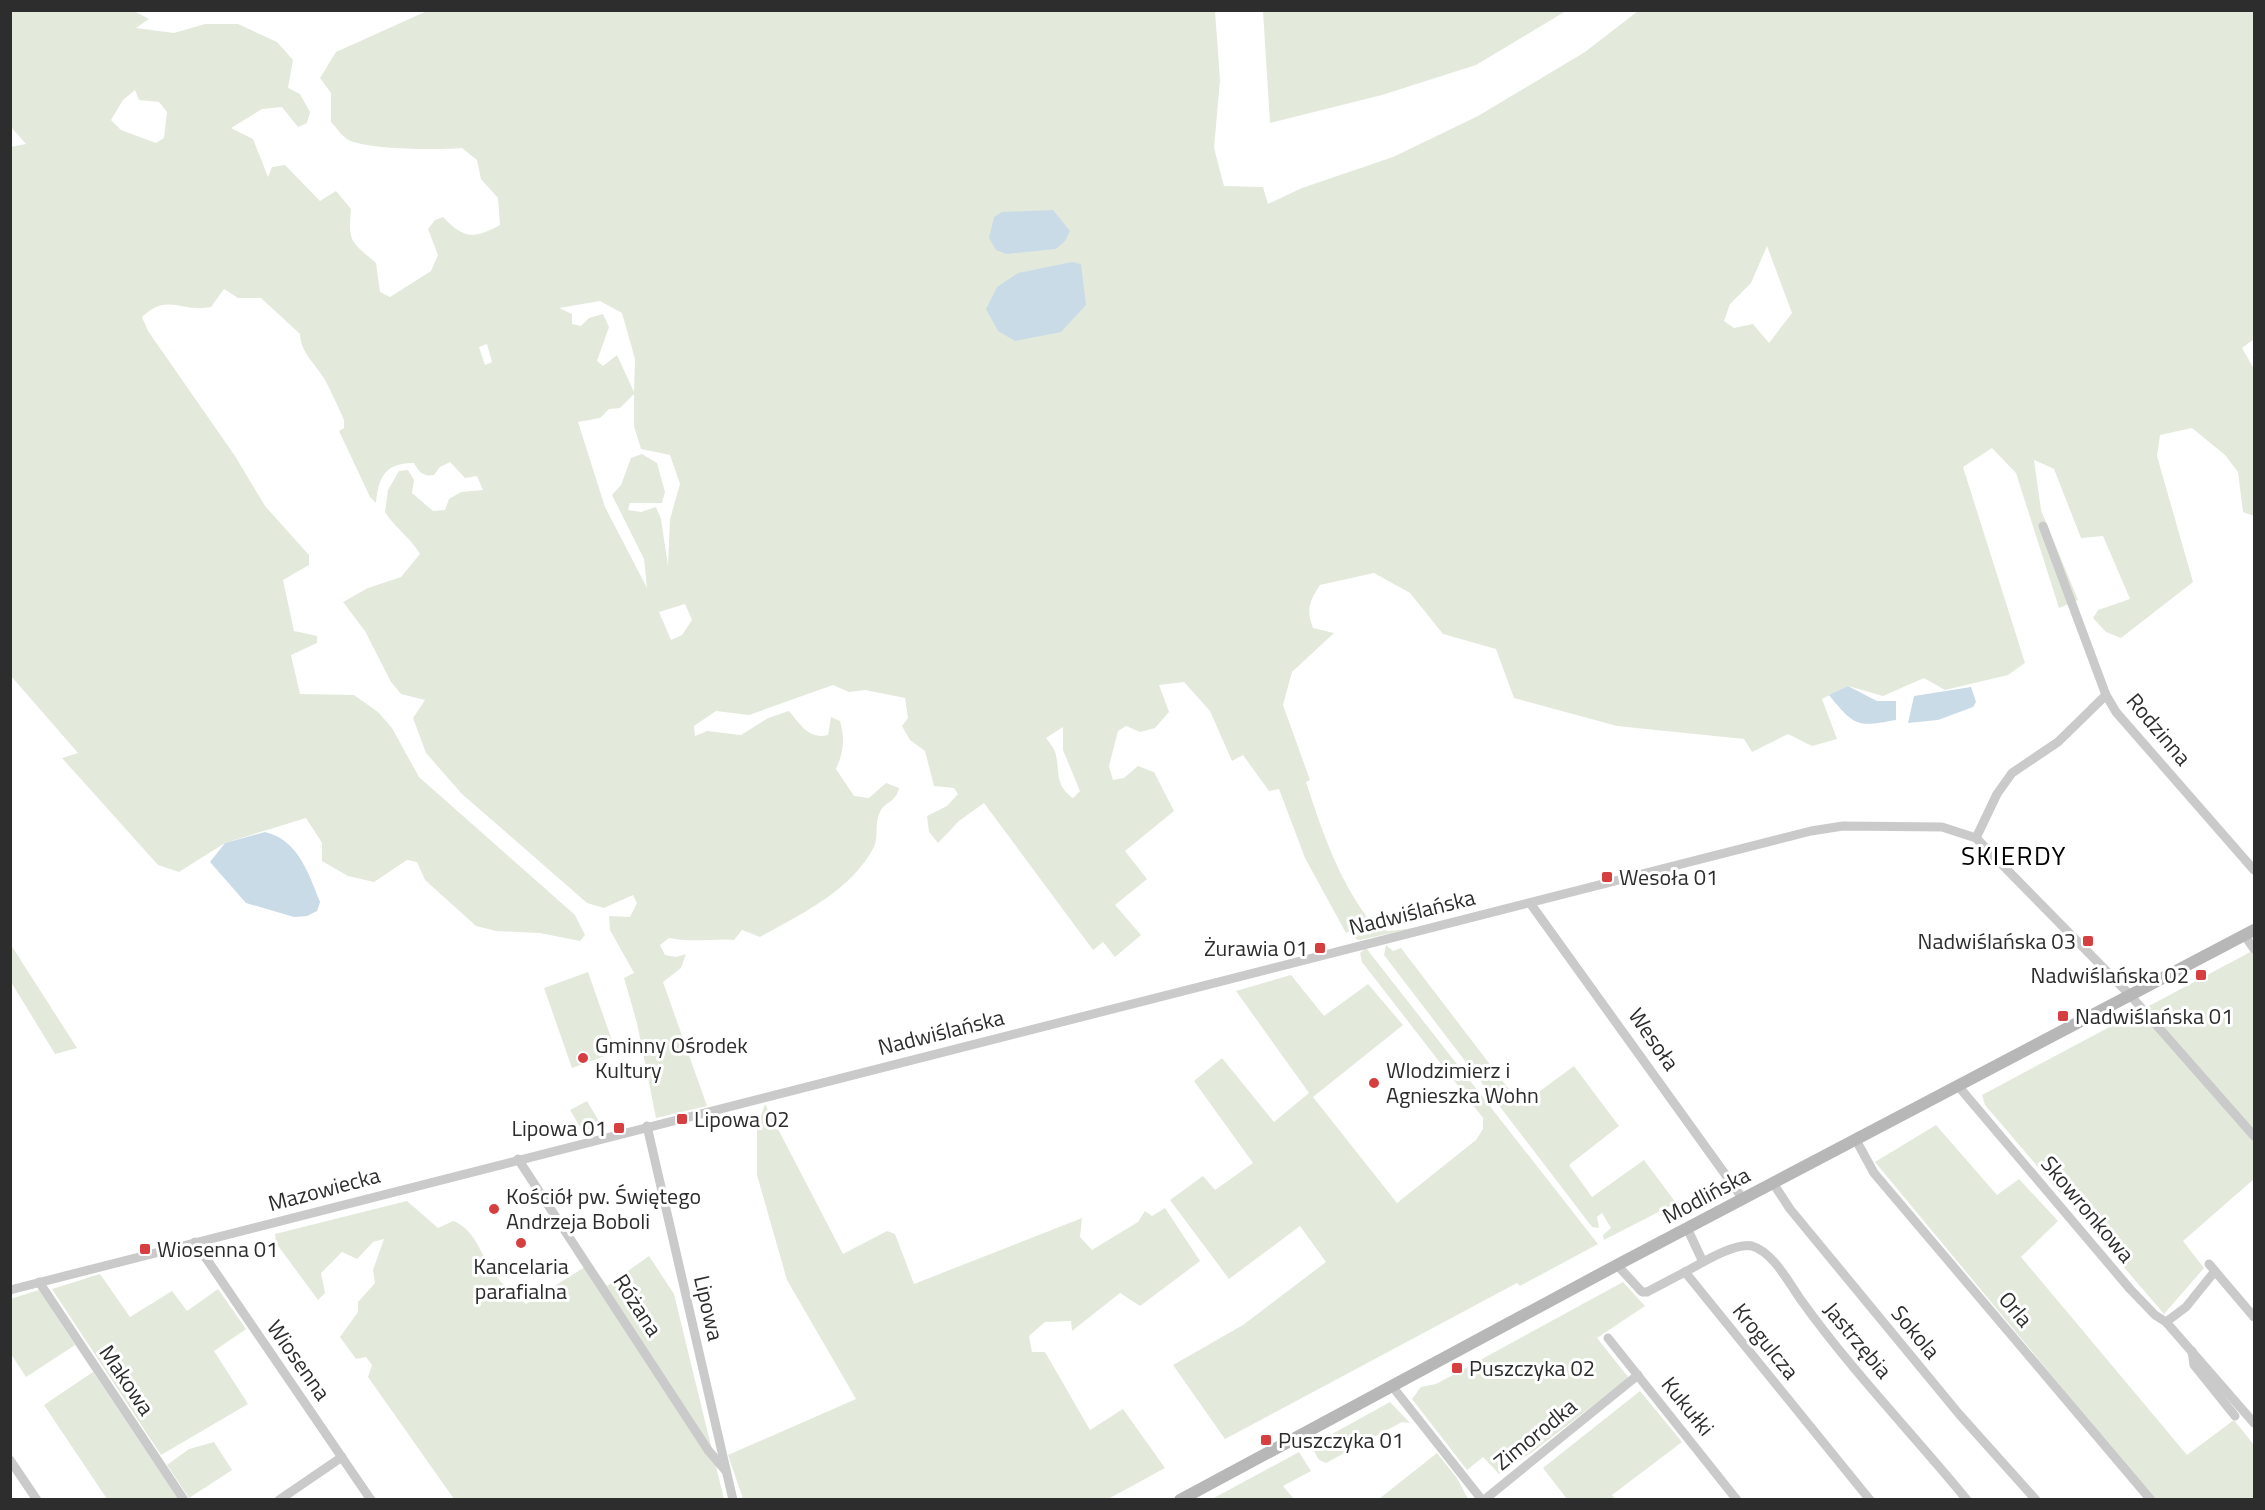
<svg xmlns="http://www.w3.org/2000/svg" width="2265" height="1510" font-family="'Titillium Web',sans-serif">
  <rect width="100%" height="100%" fill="#fff"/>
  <g fill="#e3eadc" fill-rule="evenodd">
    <path d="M10 11H134L149 19 136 28 174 33 205 24H238L277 42 293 60 288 88 300 94 310 112 307 123 298 127 282 107 262 109 231 128 253 139 268 177 272 167 285 165 320 201 336 191 351 209C348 243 351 241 376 263L380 292 390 297 431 271 438 255 428 229 435 220 443 217C464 239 474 239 500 225L498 198 481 179 477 160 462 148C441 150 363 150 347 139 341 135 336 127 331 122V93L320 78 336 52 427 11H1215L1220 80 1214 148 1224 186 1263 187 1268 204 1302 188 1393 157 1478 116 1585 52 1638 11H2254V339L2242 348 2254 369V516L2243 512 2238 472 2225 455 2192 428 2160 435 2157 456 2193 582 2121 638 2106 632 2093 618 2098 610 2130 599 2103 536 2081 538 2054 469 2034 460 2041 510 2078 600 2059 608 2016 473 1992 448 1963 467 2025 663 2008 675 1945 690 1924 678 1883 696 1848 686 1822 699 1837 739 1812 746 1788 734 1752 752 1744 739 1617 726 1514 698 1496 649 1443 634 1410 593 1374 573 1320 585C1309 602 1306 609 1313 628L1334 633 1292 672 1283 705 1310 780 1306 782C1324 837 1340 884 1376 929L1389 931 1414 928 1360 940 1356 939 1350 931 1346 933 1305 858 1279 789 1269 791 1243 755 1232 761 1210 711 1184 682 1159 685 1169 712 1155 728 1140 732 1126 726 1118 731 1109 766 1113 780 1124 778 1138 766 1154 772 1174 811 1125 851 1147 879 1115 905 1141 935 1115 957 1103 942 1093 950 984 803 959 821 938 843 929 832 927 816 947 806 958 794 954 788 934 786 925 751 910 740 902 726 908 718 905 698 865 690 849 692 833 685 749 715 716 711 694 726 695 736 707 731 741 735 768 718 789 711C800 724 809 740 828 735L831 717 840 721C845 739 844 751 836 769L854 796 869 798 886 783 899 788C896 803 885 801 880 812 874 823 879 837 874 847 851 891 801 914 760 937L742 930 734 940C712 938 692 943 669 938L660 945 665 955 676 957 686 954 681 968 663 982 707 1106 656 1118 637 1023 624 978 634 973 610 930 609 916 630 917 637 903 633 895 604 908 587 903 462 794 426 753 413 718 425 700 401 694 391 682 365 631 343 602 368 588 401 577 420 554C410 537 395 528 385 512L388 490 399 471 408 470 414 480 412 493 433 511 445 510 449 499 461 492 483 490 477 476 465 478 450 462 440 467 434 475C423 477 419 472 414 463 385 463 379 476 376 503L370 497 339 431 344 428V420C338 407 332 393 325 380 316 364 301 354 300 334L261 298H238L224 289 211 307C181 313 168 292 142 317L148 331 235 456 265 506 309 555V565L283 580 294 631 317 636V643L291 655 300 694 354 695 378 712 392 728 419 777 575 915 585 935 580 941 540 933 496 931 476 926 425 880 417 862 407 860 374 882 348 876 322 861V843L306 818 225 843 179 872 158 865 62 758 78 753 11 676 10 147 26 144 11 127ZM135 90 139 100 159 102 167 112 164 138 156 143 121 130 111 120 123 100ZM1767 246 1792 313 1769 343 1753 324 1734 328 1724 321 1730 304 1751 283ZM600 301 622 313 635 359 634 392 617 355 603 366 597 361 609 327 603 314 589 318 581 326 572 324V314L559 308ZM487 344 492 362 485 365 479 347ZM634 394V426L641 449 670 455 680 484 670 519 668 566 661 519 656 507 641 512 628 510 630 503H662L665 492 657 463 642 454 631 458 621 485 612 495 644 559 647 588 605 507 578 422 600 418 609 409 620 408ZM685 604 692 620 682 635 671 640 659 612ZM1063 727V750L1080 791 1073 798C1055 785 1060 774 1056 755 1055 749 1050 743 1046 738Z"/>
    <polygon points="1263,11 1263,10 1566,11 1476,65 1382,95 1270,123"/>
    <polygon points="11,945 77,1048 55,1054 11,982"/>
    <polygon points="1386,945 1393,951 1401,948 1521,1105 1574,1066 1619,1126 1569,1165 1592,1197 1644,1160 1676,1203 1604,1240 1603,1235 1611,1228 1602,1213 1597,1217 1599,1228 1592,1227 1384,955"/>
    <polygon points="1366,948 1598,1244 1520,1286 1517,1283 1225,1439 1173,1365 1243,1325 1326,1262 1300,1226 1229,1279 1170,1200 1203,1176 1215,1190 1253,1163 1194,1081 1222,1058 1274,1122 1309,1093 1236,991 1291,975 1324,1016 1368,984 1403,1025 1313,1097 1397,1203 1476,1140 1483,1129 1483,1118 1362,962 1360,953"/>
    <polygon points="2254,950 2254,1179 2183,1241 2204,1268 2164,1314 1985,1105 1982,1095"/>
    <polygon points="588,972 616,1052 572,1068 544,988"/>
    <polygon points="587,1101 600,1123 583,1132 570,1110"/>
    <polygon points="765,1104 843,1254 887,1231 895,1234 914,1284 1082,1218 1080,1237 1092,1250 1138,1222 1145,1211 1152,1216 1165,1208 1200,1261 1140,1306 1120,1293 1072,1331 1071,1321 1045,1322 1029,1336 1032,1352 1045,1352 1090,1430 1123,1409 1165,1468 1108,1499 743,1499 728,1455 856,1399 787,1280 757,1175 757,1127"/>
    <polygon points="1936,1125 1997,1195 2019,1179 2058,1221 2021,1257 2187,1455 2234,1420 2254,1445 2254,1499 2154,1499 1875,1162"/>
    <path d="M407 1201 438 1228 453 1221C476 1229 481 1257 495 1275 503 1286 516 1295 526 1304L591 1263 607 1286 649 1256 674 1294 724 1499H454L368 1377 372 1365 366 1357 356 1359 340 1337 358 1312V1302L375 1283 373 1270 384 1239 373 1242 357 1259 342 1252 321 1273 325 1293 318 1300 276 1243 275 1234Z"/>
    <polygon points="100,1274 130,1317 172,1291 187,1311 218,1289 246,1329 214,1351 248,1404 161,1455 52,1289"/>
    <polygon points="1623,1282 1645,1306 1597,1338 1629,1378 1531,1453 1499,1474 1483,1457 1467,1470 1412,1399 1421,1387 1436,1384"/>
    <polygon points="39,1290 75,1345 26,1377 11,1354 10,1299"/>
    <polygon points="93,1372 178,1499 107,1499 44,1405"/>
    <polygon points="1640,1391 1682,1442 1612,1495 1615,1499 1567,1499 1543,1468"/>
    <polygon points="1390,1402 1410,1423 1402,1422 1326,1463 1319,1460 1314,1451 1314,1444"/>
    <polygon points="214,1442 232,1470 189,1498 167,1465 189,1449"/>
    <polygon points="1299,1452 1311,1471 1283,1486 1294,1499 1212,1499"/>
    <polygon points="1437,1453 1457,1478 1468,1499 1379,1499"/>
  </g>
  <g fill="#cadbe8">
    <polygon points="1053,210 1070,231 1065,241 1056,249 1006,254 996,250 989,238 994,217 1002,212"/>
    <polygon points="1072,262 1081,264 1086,305 1061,332 1015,341 998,331 986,309 997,287 1018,273"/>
    <path d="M1848 686 1877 701H1896V720C1857 727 1855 727 1829 695Z"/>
    <polygon points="1971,687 1976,702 1973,707 1938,720 1908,723 1914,696"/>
    <path d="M265 832C298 840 308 872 320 902L317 911 307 916 294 917 246 903 210 862 225 843Z"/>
  </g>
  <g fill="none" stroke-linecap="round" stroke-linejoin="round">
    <g stroke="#cacaca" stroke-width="9">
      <polyline points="2043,526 2106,695 2116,712 2254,870"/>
      <polyline points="1976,838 1997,794 2012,773 2058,742 2106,695"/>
      <polyline points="1530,903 1743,1199"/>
      <polyline points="2245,936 2254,949"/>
      <polyline points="1959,1087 2130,1289 2155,1315 2166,1322 2254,1423"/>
      <polyline points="647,1126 733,1500"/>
      <polyline points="1856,1140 1874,1173 2151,1500"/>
      <polyline points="518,1159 708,1450 726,1471"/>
      <polyline points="1773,1183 1790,1209 1959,1414 2036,1500"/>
      <polyline points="1687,1228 1703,1262"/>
      <polyline points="195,1242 371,1500"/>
      <polyline points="2209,1264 2254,1317"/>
      <polyline points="1617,1265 1642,1292 1647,1292 1685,1272 1870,1500"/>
      <path d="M1685 1272C1700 1264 1735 1242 1752 1246 1773 1252 1789 1283 1801 1300 1851 1370 1912 1433 1967 1500"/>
      <polyline points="39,1282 184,1500"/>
      <polyline points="10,1290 1811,831 1843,826 1942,827 1976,838 2130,995 2254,1136"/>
      <polyline points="2166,1322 2186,1307 2215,1271"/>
      <polyline points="1608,1338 1737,1500"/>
      <polyline points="2192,1351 2194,1365 2235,1416"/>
      <polyline points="1392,1386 1482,1500"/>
      <polyline points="10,1460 37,1500"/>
      <polyline points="279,1500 342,1457"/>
      <polyline points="1484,1500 1638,1375"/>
    </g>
    <polyline stroke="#b7b7b7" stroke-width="12" points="1180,1500 1617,1265 2254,930"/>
  </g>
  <g fill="#d63e40" stroke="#fff" stroke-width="2">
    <rect x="1601" y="871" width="12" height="12" rx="3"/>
    <rect x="2082" y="935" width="12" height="12" rx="3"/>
    <rect x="1314" y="942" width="12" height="12" rx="3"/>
    <rect x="2195" y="969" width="12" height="12" rx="3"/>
    <rect x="2057" y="1010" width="12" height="12" rx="3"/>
    <circle cx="583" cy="1058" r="6"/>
    <circle cx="1374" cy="1083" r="6"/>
    <rect x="676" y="1113" width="12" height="12" rx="3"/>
    <rect x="613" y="1122" width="12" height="12" rx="3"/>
    <circle cx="494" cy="1209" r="6"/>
    <circle cx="521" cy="1243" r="6"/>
    <rect x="139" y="1243" width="12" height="12" rx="3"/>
    <rect x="1451" y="1362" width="12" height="12" rx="3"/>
    <rect x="1260" y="1434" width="12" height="12" rx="3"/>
  </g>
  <g text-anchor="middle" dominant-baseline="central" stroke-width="6" stroke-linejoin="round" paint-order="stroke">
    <g font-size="22" fill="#2d2d2d" stroke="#fff">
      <text transform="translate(2159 729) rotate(50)">Rodzinna</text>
      <text transform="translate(1412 912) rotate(-14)">Nadwiślańska</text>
      <text transform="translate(941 1032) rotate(-14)">Nadwiślańska</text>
      <text transform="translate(1654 1039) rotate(55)">Wesoła</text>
      <text transform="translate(324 1189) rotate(-15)">Mazowiecka</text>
      <text transform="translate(1706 1195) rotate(-28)">Modlińska</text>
      <text transform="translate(2088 1209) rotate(50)">Skowronkowa</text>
      <text transform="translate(638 1305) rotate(57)">Różana</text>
      <text transform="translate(709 1308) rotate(77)">Lipowa</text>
      <text transform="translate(2016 1309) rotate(50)">Orla</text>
      <text transform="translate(1916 1332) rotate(50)">Sokola</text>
      <text transform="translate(1858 1340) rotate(50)">Jastrzębia</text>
      <text transform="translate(1766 1341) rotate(51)">Krogulcza</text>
      <text transform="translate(299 1360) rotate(55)">Wiosenna</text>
      <text transform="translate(127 1380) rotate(56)">Makowa</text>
      <text transform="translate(1688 1406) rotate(51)">Kukułki</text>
      <text transform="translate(1535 1434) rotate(-39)">Zimorodka</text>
    </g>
    <g font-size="22" fill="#2d2d2d" stroke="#fff" text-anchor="start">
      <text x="1619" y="877">Wesoła 01</text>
      <text x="2076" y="941" text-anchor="end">Nadwiślańska 03</text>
      <text x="1308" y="948" text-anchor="end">Żurawia 01</text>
      <text x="2189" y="975" text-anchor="end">Nadwiślańska 02</text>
      <text x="2075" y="1016">Nadwiślańska 01</text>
      <text x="595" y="1045">Gminny Ośrodek<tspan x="595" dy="25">Kultury</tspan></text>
      <text x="1386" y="1070">Wlodzimierz i<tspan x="1386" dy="25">Agnieszka Wohn</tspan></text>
      <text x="694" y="1119">Lipowa 02</text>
      <text x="607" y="1128" text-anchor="end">Lipowa 01</text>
      <text x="506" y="1196">Kościół pw. Świętego<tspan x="506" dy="25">Andrzeja Boboli</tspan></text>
      <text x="157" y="1249">Wiosenna 01</text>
      <text x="521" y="1266" text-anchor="middle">Kancelaria<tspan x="521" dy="25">parafialna</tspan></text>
      <text x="1469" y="1368">Puszczyka 02</text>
      <text x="1278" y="1440">Puszczyka 01</text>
    </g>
    <g font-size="26" letter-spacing="1.5" fill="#000" stroke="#fff">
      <text x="2014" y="855">SKIERDY</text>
    </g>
  </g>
  <rect width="2265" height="1510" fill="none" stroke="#2d2d2d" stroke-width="24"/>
</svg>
